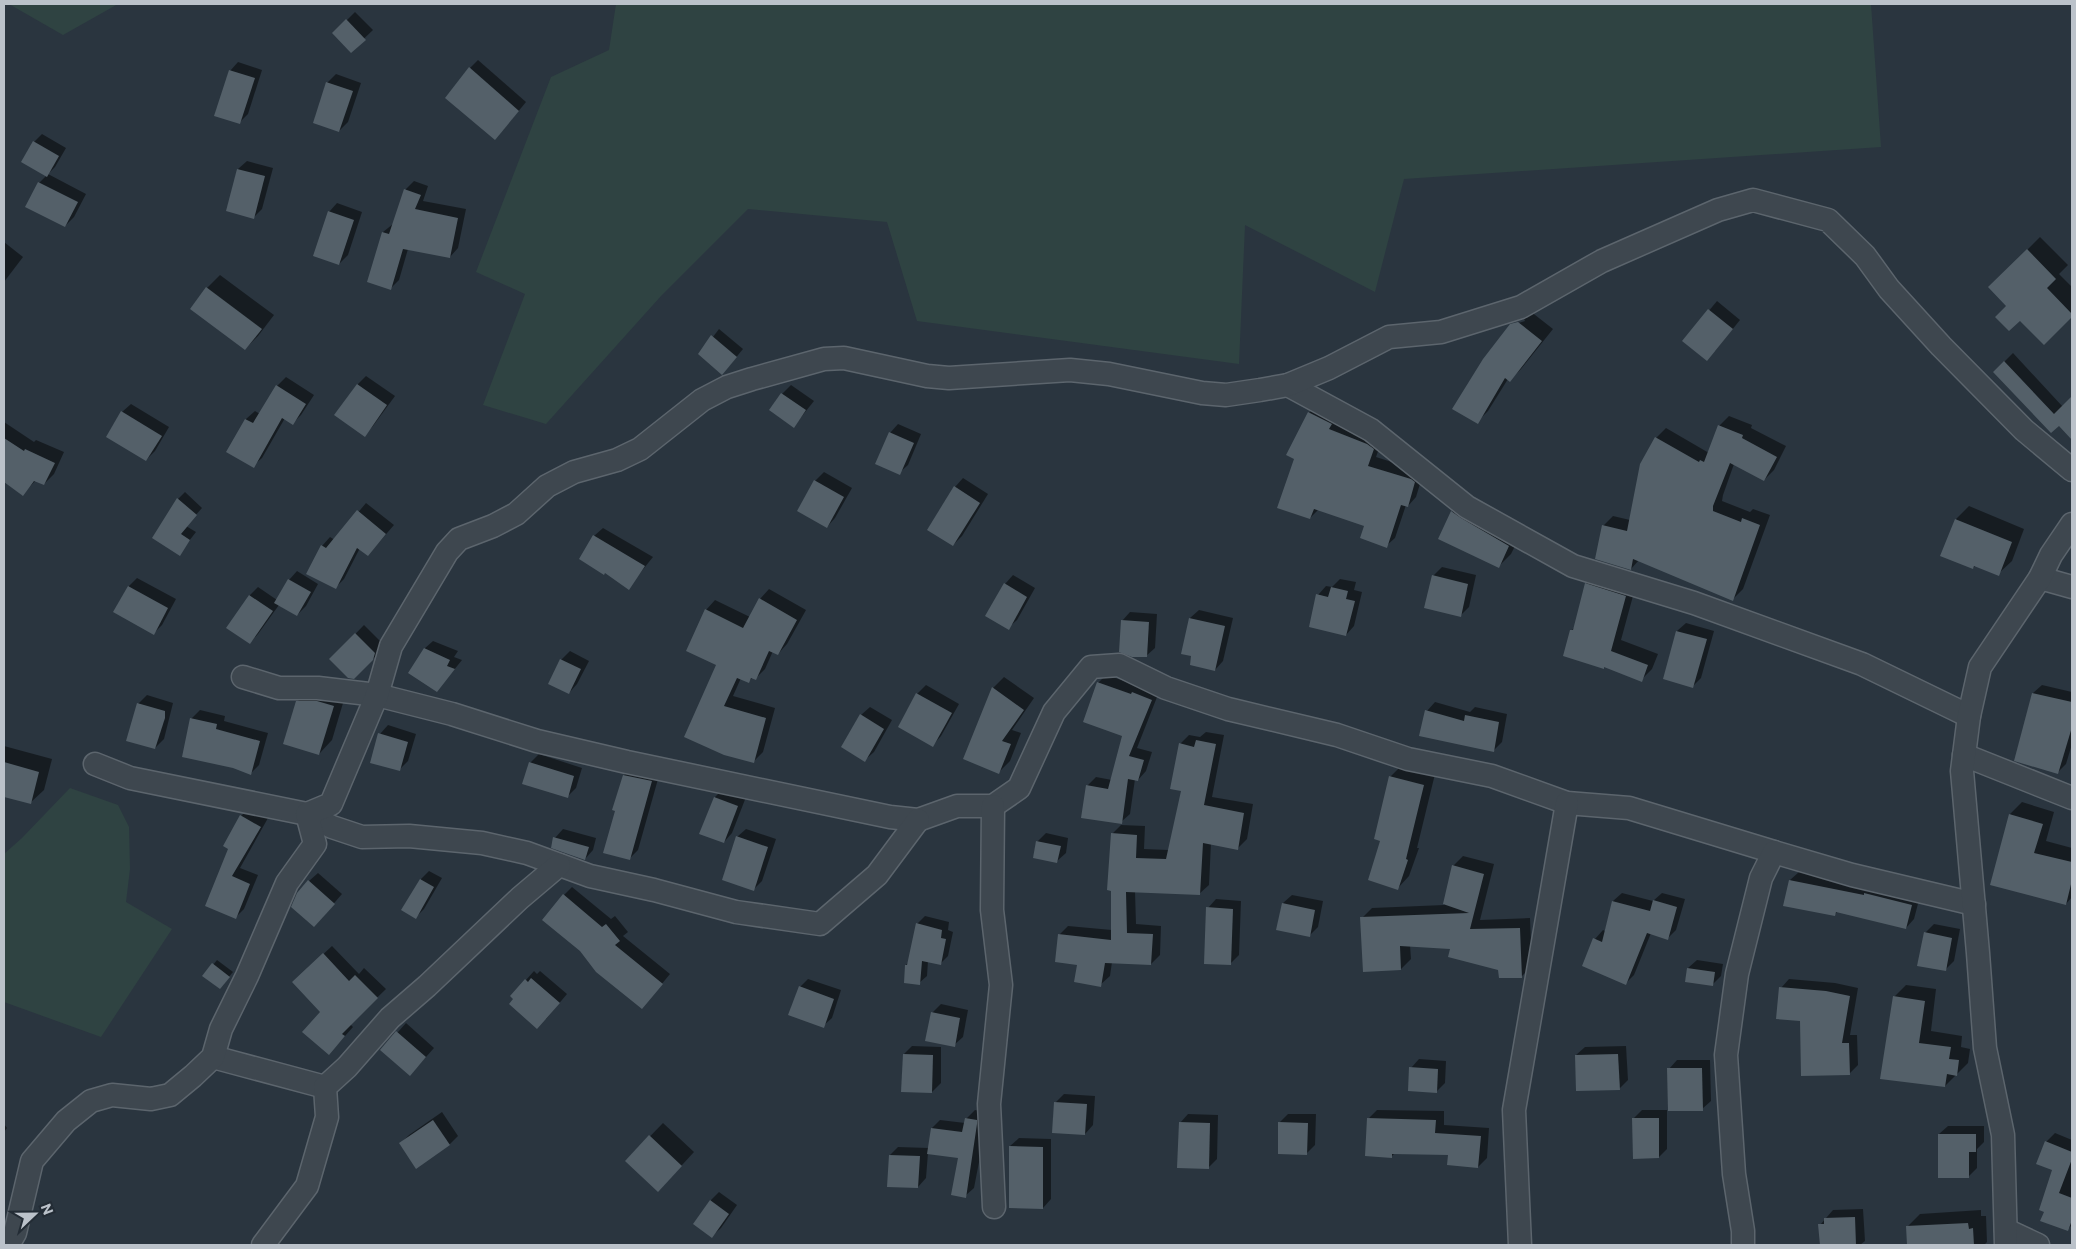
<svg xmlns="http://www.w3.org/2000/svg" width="2076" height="1249" font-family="Commissioner,sans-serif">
  <rect width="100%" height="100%" fill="#2a353f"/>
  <g fill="#2f4342">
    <polygon points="9,4 118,4 63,35"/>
    <polygon points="616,4 1871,4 1881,147 1404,179 1375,292 1245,225 1239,364 917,321 887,222 748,209 661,296 546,424 483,405 525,294 476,272 551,77 609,50"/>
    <polygon points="70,788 118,805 129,827 130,869 126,902 172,929 101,1037 4,1002 4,854 22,838"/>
  </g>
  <g fill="#0007">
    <polygon points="355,12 373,30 351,51 334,33"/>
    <polygon points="478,60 526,102 503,130 470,68"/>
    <polygon points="238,62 262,70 248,114 240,122 230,71"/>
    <polygon points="336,74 361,83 348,122 339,131 327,83"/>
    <polygon points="42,134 66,148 55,167 48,174 86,194 74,217 65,226 39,183 46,176 34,142"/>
    <polygon points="247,161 273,168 262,209 254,217 238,169"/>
    <polygon points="414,181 428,186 423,201 466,209 458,248 450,257 408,249 399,280 391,288 369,282 383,232 393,224 406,189"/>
    <polygon points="337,203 362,212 348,255 339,264 329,212"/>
    <polygon points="2040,237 2068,265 2059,274 2072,287 2072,315 2044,343 1990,287"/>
    <polygon points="4,242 23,257 4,282"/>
    <polygon points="220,275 274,315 258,336 245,349 207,288"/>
    <polygon points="1717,301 1740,320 1715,351 1684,341"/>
    <polygon points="1530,311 1553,329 1521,369 1510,380 1508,379 1488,411 1477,422 1512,325 1525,321 1524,319 1515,321 1523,313"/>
    <polygon points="719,329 743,349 729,366 700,354"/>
    <polygon points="2013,353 2063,407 2072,398 2072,431 2069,434 2059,424 1994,372"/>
    <polygon points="366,376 395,396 373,426 365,435 336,414 358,384"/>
    <polygon points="286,377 314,395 301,415 293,423 285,418 262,458 253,466 228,452 246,419 255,411 260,414 277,386"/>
    <polygon points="791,385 814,401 794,426 782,394"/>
    <polygon points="131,404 169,427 155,451 146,460 122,412"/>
    <polygon points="1317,404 1382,440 1376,457 1420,471 1423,474 1416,497 1408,506 1406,505 1395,538 1386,546 1366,526 1319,509 1310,518 1295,458 1309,413"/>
    <polygon points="1729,416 1752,425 1751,428 1786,446 1774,470 1764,480 1734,464 1723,495 1722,501 1750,512 1753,509 1770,515 1743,589 1733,599 1639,560 1631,569 1603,526 1613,516 1630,520 1656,438 1666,428 1709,453 1719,426"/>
    <polygon points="4,422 34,442 36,440 64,452 54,474 44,484 36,480 22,495 4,481"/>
    <polygon points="898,424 921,434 908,465 899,473 890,433"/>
    <polygon points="824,472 852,488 835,518 827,527 815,481"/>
    <polygon points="963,478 988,494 962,536 953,545 955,487"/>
    <polygon points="185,492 202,508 186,526 196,532 179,554 153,538 178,499"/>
    <polygon points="1465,499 1522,532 1511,554 1498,567 1452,512"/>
    <polygon points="366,503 394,525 368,555 360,548 344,579 335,588 322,546 330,537 335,540"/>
    <polygon points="1969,506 2024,529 2012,561 1998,574 1976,565 1973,568 1956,519"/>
    <polygon points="603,528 653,557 628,588 594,536"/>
    <polygon points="1442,567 1476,575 1469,607 1461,615 1433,576"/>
    <polygon points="297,571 318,584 306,606 297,615 279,605 258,634 250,643 228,627 250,595 258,587 277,600 289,580"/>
    <polygon points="1597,573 1636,585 1621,640 1658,654 1652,669 1641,680 1572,630 1575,627 1586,584"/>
    <polygon points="1013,575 1035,588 1017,620 1008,628 1005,584"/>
    <polygon points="137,578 176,599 162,625 154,633 115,612 129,586"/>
    <polygon points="1340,579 1356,582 1354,590 1362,592 1354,626 1346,635 1318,595 1326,586 1332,587"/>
    <polygon points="769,589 806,610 787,644 778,654 773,651 765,669 755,679 753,677 748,682 741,678 733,696 775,708 763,752 753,762 725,754 717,664 706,610 715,600 750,617 760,599"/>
    <polygon points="1199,610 1233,618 1223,661 1215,670 1193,655 1190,618"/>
    <polygon points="1130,612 1157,614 1155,648 1146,656 1122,621"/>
    <polygon points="1686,623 1714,631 1701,678 1693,686 1677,631"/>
    <polygon points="364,625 383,644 382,650 354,678 331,659"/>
    <polygon points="433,641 458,651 454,657 462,660 437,691 424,649"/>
    <polygon points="570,651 589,661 577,684 569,693 561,660"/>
    <polygon points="1106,675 1159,692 1137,748 1152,752 1146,771 1138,780 1135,779 1130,814 1121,822 1087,786 1096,777 1112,780 1124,735 1098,683"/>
    <polygon points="1004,677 1034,698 1012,730 1021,733 1010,761 999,772 993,688"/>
    <polygon points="926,685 959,704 941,736 933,745 917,694"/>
    <polygon points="2042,685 2072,692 2072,744 2066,764 2058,772 2016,760 2033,693"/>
    <polygon points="310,689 346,693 332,740 319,754 297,702"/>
    <polygon points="147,695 173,703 164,739 155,748 138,704"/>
    <polygon points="1435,702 1470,712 1475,707 1507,714 1502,742 1493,751 1427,711"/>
    <polygon points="870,707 892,720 874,752 865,760 861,715"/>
    <polygon points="200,710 225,716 224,721 268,733 259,765 250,774 191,719"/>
    <polygon points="388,725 416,734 408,761 399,770 380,734"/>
    <polygon points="1206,732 1224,735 1212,797 1253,804 1247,839 1238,848 1211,843 1209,885 1199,894 1135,891 1136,924 1161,926 1160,955 1151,964 1112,962 1110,976 1100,985 1079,963 1059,935 1068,926 1112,930 1112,834 1121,825 1145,826 1144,849 1169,850 1183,790 1180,744 1189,735 1200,737"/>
    <polygon points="4,746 52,759 44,790 30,803 4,795"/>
    <polygon points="539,754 582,768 576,788 567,797 530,763"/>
    <polygon points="1402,765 1435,774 1417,848 1419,848 1409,876 1398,888 1382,840 1390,777"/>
    <polygon points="633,767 660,772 638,850 629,859 616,810 614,809 624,775"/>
    <polygon points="723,789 746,797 732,833 724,842 715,797"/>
    <polygon points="2022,802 2054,812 2046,841 2072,848 2072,897 2066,904 2010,814"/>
    <polygon points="250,807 268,818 240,868 258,875 244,909 236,917 229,848 225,845 241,816"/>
    <polygon points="563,829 596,838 593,850 585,859 555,838"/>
    <polygon points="746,829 776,839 762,881 754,889 737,837"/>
    <polygon points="1046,833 1068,838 1066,853 1057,861 1037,842"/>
    <polygon points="1463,856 1494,864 1480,920 1530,918 1532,966 1522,976 1500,969 1451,948 1410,945 1411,959 1401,969 1364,970 1362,918 1372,908 1444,905 1453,866"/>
    <polygon points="429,871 442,878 424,909 416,917 421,879"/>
    <polygon points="1799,872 1920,896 1914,919 1906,928 1838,911 1834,915 1790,880"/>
    <polygon points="318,873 342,894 322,917 309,881"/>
    <polygon points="572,887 611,919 615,916 628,932 623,936 670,974 642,1008 564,895"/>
    <polygon points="1622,893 1653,901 1662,893 1685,899 1676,930 1668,938 1651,933 1634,975 1626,983 1595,939 1603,930 1605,931 1613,901"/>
    <polygon points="1292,895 1323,901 1318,927 1309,936 1283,903"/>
    <polygon points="1216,899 1241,901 1239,955 1230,964 1208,908"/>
    <polygon points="925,916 949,922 948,930 953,932 948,956 940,964 928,961 927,976 919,983 906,965 908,963 917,924"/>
    <polygon points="1934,924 1960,929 1954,961 1945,970 1925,933"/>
    <polygon points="332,946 359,974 364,968 386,989 350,1024 353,1027 337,1045 302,974"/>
    <polygon points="217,960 233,972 223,984 204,976"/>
    <polygon points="1697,960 1723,964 1721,976 1712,985 1688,968"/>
    <polygon points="534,971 537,974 540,971 567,994 546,1019 526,980"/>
    <polygon points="808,979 841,990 832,1018 823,1026 800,987"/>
    <polygon points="1789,979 1835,983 1858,988 1850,1035 1857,1035 1858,1065 1849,1074 1802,1020 1781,988"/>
    <polygon points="1906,985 1936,989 1931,1031 1962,1036 1961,1047 1970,1049 1968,1063 1945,1086 1882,1078 1894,997"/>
    <polygon points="941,1004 968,1010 963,1037 954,1045 932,1013"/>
    <polygon points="406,1023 434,1048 418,1066 382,1050"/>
    <polygon points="912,1046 941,1047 941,1083 932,1092 904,1054"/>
    <polygon points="1626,1046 1628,1080 1619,1089 1576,1055 1585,1047"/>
    <polygon points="1419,1059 1446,1061 1445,1083 1436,1092 1411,1068"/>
    <polygon points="1677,1060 1710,1060 1711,1101 1702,1109 1669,1069"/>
    <polygon points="1064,1094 1095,1096 1093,1125 1085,1134 1055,1103"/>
    <polygon points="975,1110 985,1112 980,1157 974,1188 965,1196 959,1157 928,1153 926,1178 918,1187 890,1155 898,1147 929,1148 932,1128 940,1120 965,1123 966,1119"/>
    <polygon points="1377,1110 1444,1111 1444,1125 1489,1128 1487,1158 1478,1167 1449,1154 1395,1153 1391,1157 1368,1119"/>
    <polygon points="1642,1110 1667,1110 1667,1149 1659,1157 1634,1118"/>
    <polygon points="442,1112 458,1136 450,1144 417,1167 400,1144 409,1135"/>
    <polygon points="1188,1114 1218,1115 1217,1159 1208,1168 1180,1123"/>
    <polygon points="1288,1114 1316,1114 1315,1145 1307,1153 1279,1123"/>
    <polygon points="663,1123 694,1152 671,1177 627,1160"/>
    <polygon points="4,1124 7,1128 4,1132"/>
    <polygon points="1948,1126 1984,1126 1984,1142 1977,1149 1977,1168 1968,1177 1939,1134"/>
    <polygon points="2055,1133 2072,1140 2072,1225 2068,1229 2046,1211 2054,1170 2046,1142"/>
    <polygon points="1019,1138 1051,1139 1051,1199 1043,1208 1010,1146"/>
    <polygon points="719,1192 737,1205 721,1228 712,1236 694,1224 711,1200"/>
    <polygon points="1863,1209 1865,1241 1860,1245 1821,1245 1820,1225 1833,1210"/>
    <polygon points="1981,1210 1981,1216 1986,1216 1987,1242 1984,1245 1908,1245 1907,1227 1920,1214"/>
  </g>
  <g fill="#546069">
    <polygon points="346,19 366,40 351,53 332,33"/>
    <polygon points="469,67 519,111 495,140 445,98"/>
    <polygon points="229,70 255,78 240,124 214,116"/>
    <polygon points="326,82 353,91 339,132 313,123"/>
    <polygon points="33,141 59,156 47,177 21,162"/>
    <polygon points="237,169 265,176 254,219 226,211"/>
    <polygon points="38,182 78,202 65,227 25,207"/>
    <polygon points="404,189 421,195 415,209 458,218 450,258 403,249 391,290 367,282 382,232 389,234"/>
    <polygon points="328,211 354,220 339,265 313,256"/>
    <polygon points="2027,249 2056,279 2047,288 2072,314 2072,317 2044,345 2020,321 2009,331 1995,317 2006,306 1988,287"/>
    <polygon points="206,287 262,329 245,350 190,309"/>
    <polygon points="1708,309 1733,329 1707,361 1682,341"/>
    <polygon points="1518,322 1542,341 1510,382 1505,378 1478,424 1452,409 1483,359 1510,324"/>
    <polygon points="711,335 737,357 722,375 698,354"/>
    <polygon points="2004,361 2054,414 2072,396 2072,440 2059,426 2051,433 1993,372"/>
    <polygon points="357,384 387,405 365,437 334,415"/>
    <polygon points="276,385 306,404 293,425 282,418 254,468 226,452 245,419 253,423"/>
    <polygon points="781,393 806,410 794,428 769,410"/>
    <polygon points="121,411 162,436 146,461 106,437"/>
    <polygon points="1308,412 1332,424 1329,429 1367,444 1374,449 1368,466 1411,479 1415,482 1408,507 1401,505 1387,548 1360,538 1364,526 1314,509 1310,519 1277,508 1294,459 1286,455"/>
    <polygon points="1718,425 1743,435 1742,438 1777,457 1764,481 1730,463 1713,506 1713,511 1741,522 1742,518 1760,525 1733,601 1633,559 1631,570 1595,559 1602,525 1627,531 1640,464 1655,437 1699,462 1700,460 1704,462"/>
    <polygon points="889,432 914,443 900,475 875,464"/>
    <polygon points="4,438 24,451 25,449 55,463 44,485 34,481 23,496 4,482"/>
    <polygon points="814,480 844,497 827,528 797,511"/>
    <polygon points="954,486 980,503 953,546 927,530"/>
    <polygon points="177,498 197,515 181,534 190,540 180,556 152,538"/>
    <polygon points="357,510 386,534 368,556 357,548 336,589 306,574 321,545 326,548"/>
    <polygon points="1451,511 1461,518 1509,546 1499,568 1438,539"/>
    <polygon points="1955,519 2012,542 1999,576 1974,566 1973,569 1940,556"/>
    <polygon points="593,535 645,566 629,590 605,573 604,575 579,559"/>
    <polygon points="1432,575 1468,584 1461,617 1424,608"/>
    <polygon points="288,579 311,592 297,616 274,603"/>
    <polygon points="1004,583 1027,597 1009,630 985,616"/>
    <polygon points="1585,583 1626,596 1611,651 1648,665 1642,682 1604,667 1604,669 1563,656 1570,630 1573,630"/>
    <polygon points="128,586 168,608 154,635 113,612"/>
    <polygon points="1331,587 1348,591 1346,599 1355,601 1346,636 1309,627 1316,594 1328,597"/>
    <polygon points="249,595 273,611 250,644 226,628"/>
    <polygon points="759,598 797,620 778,655 769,651 756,680 751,678 749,683 737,678 724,706 766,718 754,763 724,755 684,737 716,665 686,651 705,609 743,628"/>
    <polygon points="1189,618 1225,626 1215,671 1190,665 1191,656 1181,654"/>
    <polygon points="1121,620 1149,622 1147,657 1132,657 1119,652"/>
    <polygon points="1676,631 1707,639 1693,688 1663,679"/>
    <polygon points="355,633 375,653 373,660 354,679 348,678 329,659"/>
    <polygon points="424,648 450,660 447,666 455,669 437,692 408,673"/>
    <polygon points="560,659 581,669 569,694 548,684"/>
    <polygon points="1097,682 1131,694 1132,692 1152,700 1129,756 1144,760 1138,781 1128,779 1122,824 1081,818 1086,785 1108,789 1122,736 1083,722"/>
    <polygon points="992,687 1024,710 1002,741 1011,744 999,774 963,759"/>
    <polygon points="916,693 952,713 933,747 898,727"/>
    <polygon points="2032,693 2072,702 2072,727 2058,774 2014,761"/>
    <polygon points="296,701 317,701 334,706 319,755 283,744"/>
    <polygon points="137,703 165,711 165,718 155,749 126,741"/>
    <polygon points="1425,710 1464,721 1465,715 1499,722 1494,752 1419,736"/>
    <polygon points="860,714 884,729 865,762 841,747"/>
    <polygon points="190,718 217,724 216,729 260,741 251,775 233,768 182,757"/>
    <polygon points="378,733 408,742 400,771 370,763"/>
    <polygon points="1196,740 1216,744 1204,805 1244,813 1238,850 1203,843 1200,895 1126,892 1127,933 1153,934 1151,965 1105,963 1101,987 1074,982 1077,965 1055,962 1058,934 1111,940 1111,891 1107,890 1111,833 1137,835 1136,858 1166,859 1181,791 1170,789 1179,743 1194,747"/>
    <polygon points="4,762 39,772 31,804 4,797"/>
    <polygon points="529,762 574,776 568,798 522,784"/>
    <polygon points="623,775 652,781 630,860 603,853 615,811 612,810"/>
    <polygon points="1389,776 1424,785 1406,859 1408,860 1398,890 1368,880 1380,841 1374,839"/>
    <polygon points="714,797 738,806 724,843 699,834"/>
    <polygon points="2009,814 2043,824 2034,853 2072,862 2072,880 2066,905 1990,885"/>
    <polygon points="240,815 261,827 232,876 250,884 236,919 205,906 228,849 223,846"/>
    <polygon points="736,836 768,847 754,891 722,880"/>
    <polygon points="553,837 589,847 585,860 551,848"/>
    <polygon points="1036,841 1061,846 1057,863 1033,858"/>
    <polygon points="1452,865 1484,874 1470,929 1520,928 1522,978 1499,978 1498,970 1448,957 1450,949 1400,946 1401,970 1363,972 1360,917 1469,913 1443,904"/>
    <polygon points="420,879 434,887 416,919 401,910"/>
    <polygon points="308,880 335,904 314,927 291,907 297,893"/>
    <polygon points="1789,880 1864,895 1864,893 1912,905 1906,929 1836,912 1835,916 1783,906"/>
    <polygon points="563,894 602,927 606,924 620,941 615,945 663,984 642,1009 596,972 580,951 542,920"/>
    <polygon points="1653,900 1677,907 1668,940 1647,933 1626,985 1582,966 1593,938 1602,942 1612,901 1650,911"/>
    <polygon points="1282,903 1315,910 1310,937 1276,930"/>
    <polygon points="1206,907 1233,909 1231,965 1204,964"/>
    <polygon points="916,923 942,930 941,938 946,939 941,965 922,961 920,985 904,983 905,965 907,965"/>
    <polygon points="1924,932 1952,938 1946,971 1917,966"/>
    <polygon points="323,953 349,981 355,975 378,998 342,1034 345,1036 329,1055 302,1032 320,1012 292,982"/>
    <polygon points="212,963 230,977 220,989 202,976"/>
    <polygon points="1687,968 1715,972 1713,986 1685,982"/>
    <polygon points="531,978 560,1003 537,1029 509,1004 513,999 510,996 525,979 528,982"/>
    <polygon points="799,986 834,999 824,1028 788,1015"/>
    <polygon points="1779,987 1826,991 1850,996 1842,1043 1849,1043 1850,1075 1801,1076 1800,1021 1776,1019"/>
    <polygon points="1893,996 1925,1001 1919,1043 1951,1047 1949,1059 1959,1060 1957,1076 1947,1074 1945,1087 1880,1079"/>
    <polygon points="931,1012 960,1018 955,1047 925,1041"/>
    <polygon points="396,1031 426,1057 410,1076 380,1050"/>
    <polygon points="903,1054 933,1055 932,1093 901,1092"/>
    <polygon points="1618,1054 1620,1090 1576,1091 1575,1055"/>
    <polygon points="1409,1067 1438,1069 1437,1093 1408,1091"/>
    <polygon points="1667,1068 1702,1068 1703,1111 1668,1111"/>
    <polygon points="1054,1102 1087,1104 1085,1135 1052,1133"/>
    <polygon points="965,1118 977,1120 977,1124 966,1198 951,1195 958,1158 927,1154 931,1128 962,1132"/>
    <polygon points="1367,1118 1436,1120 1435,1133 1481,1136 1478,1168 1447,1165 1448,1155 1392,1154 1392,1158 1365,1156"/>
    <polygon points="1632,1118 1659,1118 1659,1158 1633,1159"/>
    <polygon points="433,1120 450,1145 416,1169 399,1143"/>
    <polygon points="1179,1122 1210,1123 1209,1169 1177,1168"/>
    <polygon points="1278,1122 1308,1123 1307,1155 1278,1154"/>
    <polygon points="1938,1134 1976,1134 1976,1152 1969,1152 1969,1178 1938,1178"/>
    <polygon points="649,1135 682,1166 658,1192 625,1161"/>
    <polygon points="2045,1141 2072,1152 2072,1159 2059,1193 2072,1198 2072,1220 2068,1231 2040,1221 2044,1212 2039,1210 2052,1170 2036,1164"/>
    <polygon points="1009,1146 1043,1147 1043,1209 1009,1208"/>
    <polygon points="889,1155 920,1156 918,1188 887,1187"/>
    <polygon points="710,1200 729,1214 712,1238 693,1224"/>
    <polygon points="1855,1217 1856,1245 1820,1245 1818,1224 1824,1224 1824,1218"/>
    <polygon points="1968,1223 1969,1229 1973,1228 1974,1245 1907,1245 1906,1226"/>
  </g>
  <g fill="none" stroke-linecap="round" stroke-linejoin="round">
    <g stroke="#5c656d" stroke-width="25">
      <g id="street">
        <polyline points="1288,385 1371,430 1467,507 1573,566 1694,603 1862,664 1969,716"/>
        <polyline points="2040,578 2072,587"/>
        <polyline points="243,677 279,688 318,688 377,695 452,714 537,741 627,762 890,817 918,820 957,806 993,806 1019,788 1054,712 1091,667 1119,665 1166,688 1228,709 1337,735 1408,759 1492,776 1567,803 1629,808 1774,852"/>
        <polyline points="1964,755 2072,798"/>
        <polyline points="95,764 130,778 307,814 332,827 362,837 409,836 482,843 527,853 590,876 654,890 736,912 820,924 877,875 918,820"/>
        <polyline points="993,806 992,910 1001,985 989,1104 994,1207"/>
        <polyline points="213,1057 325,1087"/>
        <polyline points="2006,1230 2038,1245"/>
        <polyline points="8,1245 15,1233 32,1161 66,1121 91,1101 112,1095 151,1099 170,1095 193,1076 213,1057 221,1029 247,976 287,883 315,844 307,814 331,804 377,695 391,646 447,552 459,539 493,526 516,514 547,486 574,472 617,460 640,449 702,400 727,387 752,379 824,359 844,358 927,376 949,378 1070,370 1109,374 1202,393 1226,395 1260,390 1288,385 1329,368 1389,337 1441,332 1521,307 1602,261 1718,210 1753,200 1828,220 1865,256 1889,289 1941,346 2024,430 2072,470"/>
        <polyline points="263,1245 307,1186 327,1117 325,1087 347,1067 390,1018 427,986 520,898 559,865"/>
        <polyline points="1520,1245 1514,1110 1567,803"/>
        <polyline points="1743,1245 1743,1231 1734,1174 1726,1055 1737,974 1761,878 1774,852 1852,875 1974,904"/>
        <polyline points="2006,1245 2003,1135 1985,1048 1978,953 1962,771 1969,716 1980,667 2040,578 2051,555 2072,524"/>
      </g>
    </g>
    <use href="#street" stroke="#3e474f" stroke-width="22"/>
  </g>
  <rect width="2076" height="1249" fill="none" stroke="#bbc2ca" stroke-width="10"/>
  <g transform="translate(35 1214) rotate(68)" stroke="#232c35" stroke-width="4" paint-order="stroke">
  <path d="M0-4L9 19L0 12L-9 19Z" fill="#bbc2ca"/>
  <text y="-8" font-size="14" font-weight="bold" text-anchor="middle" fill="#bbc2ca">N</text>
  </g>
</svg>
